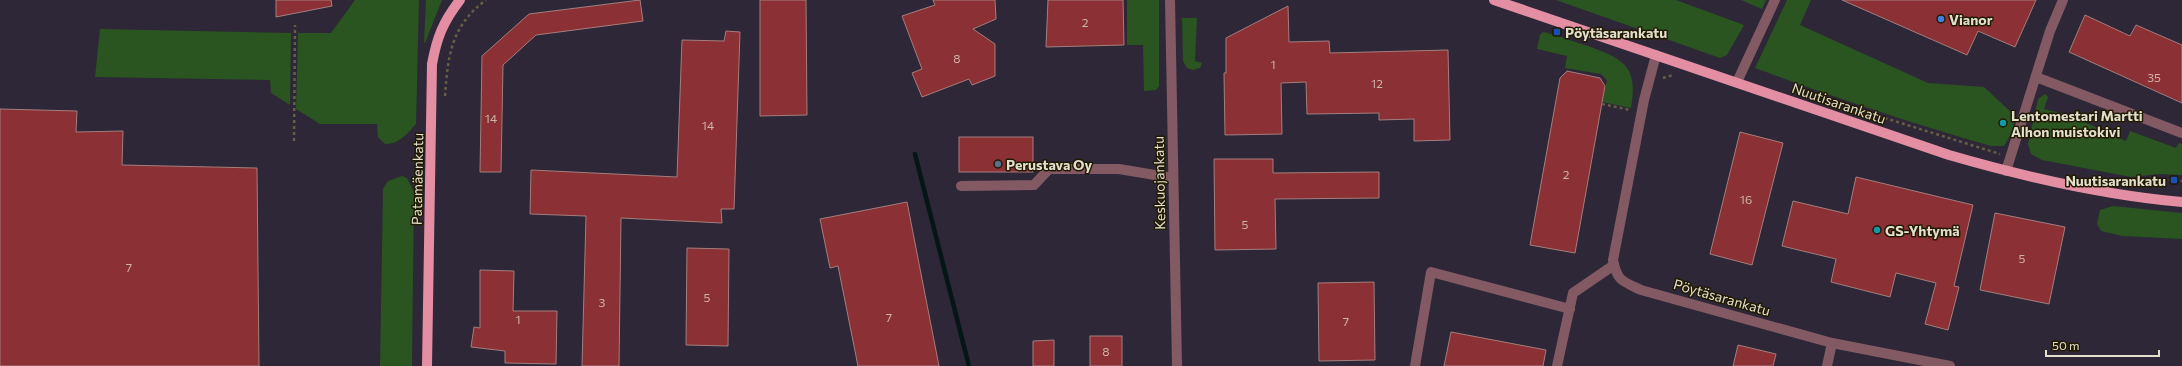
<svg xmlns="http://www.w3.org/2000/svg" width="2182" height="366" font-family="Commissioner,sans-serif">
  <rect width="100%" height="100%" fill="#2b2305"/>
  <rect fill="#2e2737" x="0" y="0" width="2182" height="366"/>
  <g fill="#2a5420">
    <path d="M355 0H419L416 124C408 133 398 145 385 144L378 137 377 124H320L296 109 298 33H331Z"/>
    <polygon points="426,0 442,0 425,43 424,42"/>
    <polygon points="1127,0 1159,0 1159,86 1156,90 1144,91 1143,45 1127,45"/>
    <polygon points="1556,0 1676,0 1744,25 1727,55 1720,58"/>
    <polygon points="1741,0 1766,0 1762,9"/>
    <path d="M1787 0H1811L1800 25 1928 83 1984 87 2014 115C2016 126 2010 136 2004 146H1991C1911 123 1833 97 1755 68Z"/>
    <polygon points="1182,18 1197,18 1195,61 1202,63 1200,68 1193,70 1187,68 1183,61"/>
    <polygon points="100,29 291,33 290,105 271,93 270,80 95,77"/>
    <path d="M1543 32C1558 35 1571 41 1585 45 1622 58 1639 65 1631 108L1602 102 1607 80 1601 74 1565 68 1567 56 1537 49 1540 35Z"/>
    <polygon points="2045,94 2048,97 2044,109 2069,115 2126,141 2130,131 2176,148 2179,143 2182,144 2182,175 2159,174 2131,177 2042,160 2031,154 2028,144 2038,99"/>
    <polygon points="402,176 407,178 414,192 412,366 380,366 383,189 388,181"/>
    <polygon points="2113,206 2182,213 2182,239 2122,236 2101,231 2097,224 2100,210"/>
  </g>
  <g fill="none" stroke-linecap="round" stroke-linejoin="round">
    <polyline stroke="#041616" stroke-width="4.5" points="915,154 969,366"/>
  </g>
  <g fill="#8b3034" stroke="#a47e7d">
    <polygon points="276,0 331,0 332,6 276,17"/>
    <polygon points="640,0 643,21 536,35 503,65 501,172 480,172 482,56 529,14"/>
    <polygon points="760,0 806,0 807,115 760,116"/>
    <polygon points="933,0 995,0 996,19 973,29 995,44 995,76 972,85 969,79 922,97 912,73 922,69 902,16 935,5"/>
    <polygon points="1048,0 1123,0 1124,45 1046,47"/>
    <polygon points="1842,0 2036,0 2015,47 1978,31 1967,55"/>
    <polygon points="1288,6 1289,42 1329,41 1330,53 1448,50 1450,140 1414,141 1414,119 1379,120 1379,113 1307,114 1306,82 1281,83 1282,134 1225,135 1224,73 1226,73 1226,38"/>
    <polygon points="2085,15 2130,36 2136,25 2182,45 2182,103 2069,52"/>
    <polygon points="726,31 740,32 734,209 721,209 722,223 621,218 619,366 582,366 586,216 530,214 531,170 677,177 682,40 724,41"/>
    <polygon points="1567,71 1600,78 1605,86 1575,253 1530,245 1560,78"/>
    <polygon points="0,109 77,111 76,132 123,131 122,165 257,168 259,366 0,366"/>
    <polygon points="1740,132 1783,143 1752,265 1710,254"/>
    <rect x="959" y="137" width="74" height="35"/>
    <polygon points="1214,159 1273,159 1273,173 1379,172 1379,198 1275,199 1276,249 1215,250"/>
    <polygon points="1856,177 1973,205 1954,286 1959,287 1948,330 1925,324 1936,283 1896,273 1890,297 1831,282 1836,259 1782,246 1793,201 1848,214"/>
    <polygon points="907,202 939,366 858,366 838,266 830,268 820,219"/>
    <polygon points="1995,213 2065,227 2049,304 1980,290"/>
    <polygon points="687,248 729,249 728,346 686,345"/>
    <polygon points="480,270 514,271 513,311 557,311 556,364 505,363 505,351 471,347 474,327 480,328"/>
    <polygon points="1374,282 1375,360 1319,361 1318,283"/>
    <polygon points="1451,332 1546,350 1543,366 1444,366"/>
    <rect x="1090" y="336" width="32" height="30"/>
    <polygon points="1054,340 1054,366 1033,366 1033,341"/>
    <polygon points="1738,345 1776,354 1773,366 1733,366"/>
  </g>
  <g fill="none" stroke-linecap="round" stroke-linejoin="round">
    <g stroke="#655e44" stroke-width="2.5" stroke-dasharray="3 3" stroke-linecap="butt">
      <polyline points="1663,78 1673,75"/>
      <path d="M445 96C448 55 451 26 486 0"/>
      <polyline points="1602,104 1630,110"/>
      <polyline points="1856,109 2000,154"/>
      <polyline points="294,141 295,25"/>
      <polyline points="2139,184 2174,180 2182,181"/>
    </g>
    <g stroke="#835a63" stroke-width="10">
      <polyline points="1170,0 1177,366"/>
      <path d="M1656 55 1644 100 1613 260C1617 281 1622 281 1641 290L1832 343 1950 366"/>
      <polyline points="2036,77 2182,133"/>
      <polyline points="1737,82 1775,0"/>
      <polyline points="2006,171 2050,31 2063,0"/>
      <polyline points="961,186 1034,185 1049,169 1119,169 1173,178"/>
      <polyline points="1415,366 1431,272 1570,309"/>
      <polyline points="1557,366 1573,293 1614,265"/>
      <polyline points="1827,366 1832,343"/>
    </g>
    <g stroke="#e38ea3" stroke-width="10">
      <path d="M1494 0 1949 155C2025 177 2103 195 2182 202"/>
      <path d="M427 366 432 64C437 37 443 22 460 0"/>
    </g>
  </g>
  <circle fill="#3f7fe0" stroke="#211a00" stroke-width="1.5" cx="1941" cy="19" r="4"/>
  <g fill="#1a4fb4" stroke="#211a00" stroke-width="1.5">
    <rect x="1553" y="28" width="8" height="8" rx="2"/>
    <rect x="2170" y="176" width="8" height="8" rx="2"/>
  </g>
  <g fill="#0f9aa8" stroke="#211a00" stroke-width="1.5">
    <circle cx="2003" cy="123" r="4"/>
    <circle cx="1877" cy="230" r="4"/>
  </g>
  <circle fill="#5c6f8a" stroke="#211a00" stroke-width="1.5" cx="998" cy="164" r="4"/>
  <g text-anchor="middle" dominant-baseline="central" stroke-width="3" stroke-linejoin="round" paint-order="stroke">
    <g font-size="12" fill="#cdb3a8">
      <text x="1085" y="22">2</text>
      <text x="957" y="58">8</text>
      <text x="1273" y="64">1</text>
      <text x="2154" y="77">35</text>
      <text x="1377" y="83">12</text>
      <text x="491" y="118">14</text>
      <text x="708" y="125">14</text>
      <text x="1566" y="174">2</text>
      <text x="1746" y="199">16</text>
      <text x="1245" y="224">5</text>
      <text x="2022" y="258">5</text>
      <text x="129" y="267">7</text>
      <text x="707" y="297">5</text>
      <text x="602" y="302">3</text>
      <text x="889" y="317">7</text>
      <text x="518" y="319">1</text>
      <text x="1346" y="321">7</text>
      <text x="1106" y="351">8</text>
    </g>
    <g font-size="14" font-weight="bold" fill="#e3dfce" stroke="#211a00" text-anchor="start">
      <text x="1949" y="19">Vianor</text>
      <text x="1565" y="32">Pöytäsarankatu</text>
      <text x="2011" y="115">Lentomestari Martti<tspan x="2011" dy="16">Alhon muistokivi</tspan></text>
      <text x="1006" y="164">Perustava Oy</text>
      <text x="2166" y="180" text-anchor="end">Nuutisarankatu</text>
      <text x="1885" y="230">GS-Yhtymä</text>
    </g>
    <g font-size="14" fill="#e3dfce" stroke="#211a00">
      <text transform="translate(1839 103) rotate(19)">Nuutisarankatu</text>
      <text transform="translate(417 179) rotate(-89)">Patamäenkatu</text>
      <text transform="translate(1159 183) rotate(-91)">Keskuojankatu</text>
      <text transform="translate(1722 297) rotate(16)">Pöytäsarankatu</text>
    </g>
  </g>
  <path d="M2046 350v6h113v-6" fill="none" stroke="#e3dfce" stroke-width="2"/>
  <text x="2052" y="350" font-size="12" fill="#e3dfce" stroke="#211a00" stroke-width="3" paint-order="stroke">50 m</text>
</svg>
